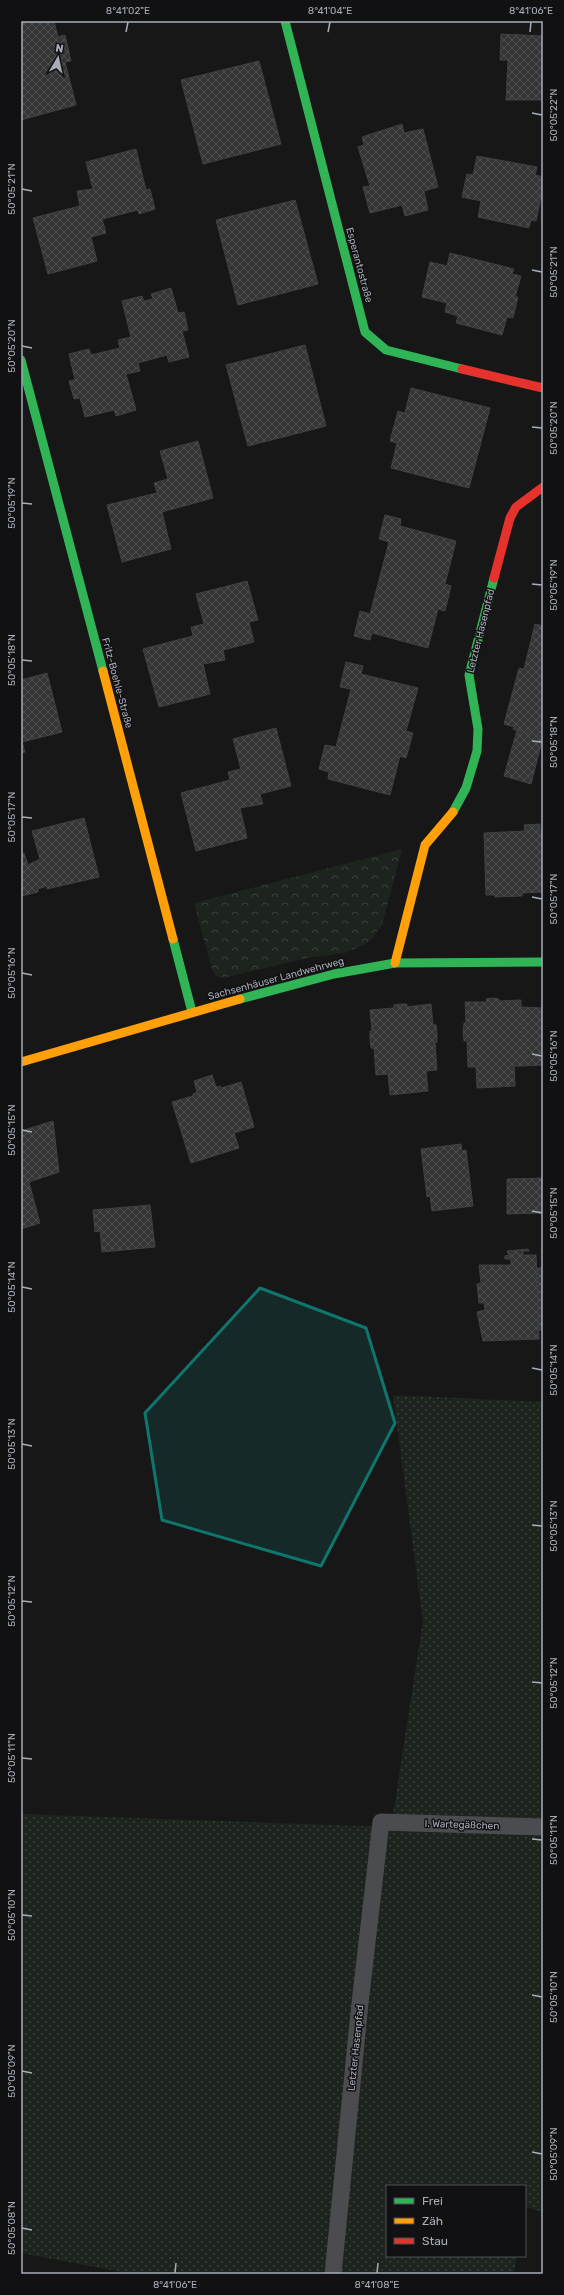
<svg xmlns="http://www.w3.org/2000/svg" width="564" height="2295" font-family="Rubik,sans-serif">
  <defs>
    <pattern id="forest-crowns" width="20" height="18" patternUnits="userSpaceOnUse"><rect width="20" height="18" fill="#1d241e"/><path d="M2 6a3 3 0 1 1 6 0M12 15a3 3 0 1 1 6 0" fill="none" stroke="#3b413d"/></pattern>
    <pattern id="garden-dots" width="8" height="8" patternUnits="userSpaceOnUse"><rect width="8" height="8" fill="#1d241e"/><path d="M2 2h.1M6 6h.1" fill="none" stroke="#3b413d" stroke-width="1.8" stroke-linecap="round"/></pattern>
    <pattern id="building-cross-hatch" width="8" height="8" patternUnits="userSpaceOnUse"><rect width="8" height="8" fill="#353536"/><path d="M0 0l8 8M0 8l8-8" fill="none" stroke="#4f5051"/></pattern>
  </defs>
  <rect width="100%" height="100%" fill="#171717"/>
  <polygon fill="url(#forest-crowns)" points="402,849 382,925 372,939 364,945 345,953 307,958 224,978 216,976 212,970 194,903"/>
  <polygon fill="url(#garden-dots)" points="393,1395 543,1402 543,2212 526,2207 525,2213 525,2186 387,2186 387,2256 517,2256 514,2274 132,2274 21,2253 21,1814 391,1827 423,1621"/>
  <g fill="url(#building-cross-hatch)" stroke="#3f4043">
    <polygon points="21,21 54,21 58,37 65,35 71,61 65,62 76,105 21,120"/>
    <polygon points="501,34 543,36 543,100 506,100 508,60 500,60"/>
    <polygon points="259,61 281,144 203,164 181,80"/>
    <polygon points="402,124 404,133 423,129 438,187 424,191 428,210 405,216 402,205 370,213 363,187 370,186 358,147 364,145 362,137"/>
    <polygon points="136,149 146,190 150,189 155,209 139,214 138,210 102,219 106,233 91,237 97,261 48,274 33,218 80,206 77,191 93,189 86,162"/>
    <polygon points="477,156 537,167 535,175 543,177 541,197 536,221 531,220 529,228 478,217 481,201 462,197 467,174 473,175"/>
    <polygon points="295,200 318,284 238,305 216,220"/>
    <polygon points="450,253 514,269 512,274 521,276 515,297 518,297 513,318 507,317 502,335 456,323 458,316 445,312 447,303 422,297 430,262 447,266"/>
    <polygon points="171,288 178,313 184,312 188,330 182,331 189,357 169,362 167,355 138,363 140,371 126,374 136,410 116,416 114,410 85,417 80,398 74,399 69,381 75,380 69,354 89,349 91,355 120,348 118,340 131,337 122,301 142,296 144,301 153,299 151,294"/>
    <polygon points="305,345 326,426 248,446 226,365"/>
    <polygon points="411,388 490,408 469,488 391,468 397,443 390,441 398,411 405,413"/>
    <polygon points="198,441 213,498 162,512 171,549 122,562 107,505 157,493 154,483 168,479 160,451"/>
    <polygon points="385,515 401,519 400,526 456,541 445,584 451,586 445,611 438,609 428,648 372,633 370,640 354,636 360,611 370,614 389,542 379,539"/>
    <polygon points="247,581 258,620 249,622 254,642 223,650 225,660 203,664 210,694 159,707 143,649 193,636 191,627 204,624 196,594"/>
    <polygon points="535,624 543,626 543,737 513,729 514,727 504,724 519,668 524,669"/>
    <polygon points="346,662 363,666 361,674 418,688 406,731 413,733 406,758 400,756 390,795 328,779 329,772 319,769 325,745 336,747 351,689 340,687"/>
    <polygon points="47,673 62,732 22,742 25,752 21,753 21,680"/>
    <polygon points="276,728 291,786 260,794 263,804 240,808 247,838 196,851 181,793 230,780 228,772 241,769 233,739"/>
    <polygon points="517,730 543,737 531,784 504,776"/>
    <polygon points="84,818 99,877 47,889 47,886 38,889 38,892 21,896 21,854 24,853 28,865 40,859 32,831"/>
    <polygon points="540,824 540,831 543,830 543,892 522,893 522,896 495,897 495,895 486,895 484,833 525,831 524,825"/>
    <polygon points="493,998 499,999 499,1001 521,1000 523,1066 514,1066 515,1086 477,1088 476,1067 468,1067 467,1041 464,1041 463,1032 464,1023 466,1023 465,1002 487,1002 486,999"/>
    <rect x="542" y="1000" width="1" height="65"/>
    <polygon points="400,1004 407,1004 407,1007 431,1004 433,1025 436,1025 437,1033 437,1042 435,1042 437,1070 426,1071 428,1091 390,1095 388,1074 376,1075 374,1048 371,1048 370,1040 370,1031 372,1031 370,1010 394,1008 394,1005"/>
    <polygon points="521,1007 542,1008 542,1065 523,1066"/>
    <polygon points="212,1075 216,1087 220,1086 221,1088 241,1082 254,1127 234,1133 239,1148 191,1163 172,1102 193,1096 193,1094 197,1092 194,1081"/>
    <polygon points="53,1121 59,1172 29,1182 40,1223 21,1229 21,1131"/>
    <polygon points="461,1144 462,1151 466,1150 473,1206 432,1211 430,1196 427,1197 421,1149"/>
    <polygon points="543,1178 543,1213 507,1214 507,1179"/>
    <polygon points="150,1205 155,1247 102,1252 100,1231 95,1232 93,1210"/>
    <polygon points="528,1249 529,1251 523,1251 523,1255 536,1255 539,1339 483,1341 477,1312 485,1310 484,1303 479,1303 477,1284 481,1283 479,1265 511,1265 511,1259 505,1259 505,1256 509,1255 507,1251"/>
    <polygon points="536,1268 543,1268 543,1330 539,1330"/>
  </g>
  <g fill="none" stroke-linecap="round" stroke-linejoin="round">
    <polyline stroke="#4b4c50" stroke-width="17" points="333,2274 360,2003 381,1822 543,1827"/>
    <g stroke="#30b455" stroke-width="9">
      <polyline points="285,21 365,332 386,350 462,369"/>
      <polyline points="21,360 103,671"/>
      <polyline points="453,812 466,788 477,751 478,729 469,675 494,578"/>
      <polyline points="173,939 192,1012"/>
      <polyline points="240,999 334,974 395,963 543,962"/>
    </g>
    <g stroke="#ff9f0a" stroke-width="9">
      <polyline points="103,671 173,939"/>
      <polyline points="395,963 425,845 453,812"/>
      <polyline points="21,1062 240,999"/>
    </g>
    <g stroke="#e5322d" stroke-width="9">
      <polyline points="462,369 543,388"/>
      <polyline points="494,578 510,518 516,507 543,487"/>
    </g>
  </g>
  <path fill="#0f766e" fill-opacity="0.2" stroke="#0f766e" stroke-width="3" stroke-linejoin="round" d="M260 1288 366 1328 395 1423 321 1566 162 1520 145 1413Z"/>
  <path fill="none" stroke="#a8adb8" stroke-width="1.5" d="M126 32 128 22M328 32 330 22M530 32 531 22M532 113 542 115M22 189 32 191M532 270 542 272M22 346 32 348M532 427 542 428M22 503 32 504M532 584 542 585M22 660 32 661M532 741 542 742M22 817 32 818M532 897 542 899M22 973 32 975M532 1054 542 1056M22 1130 32 1132M532 1211 542 1213M22 1287 32 1289M532 1368 542 1370M22 1444 32 1446M532 1525 542 1526M22 1601 32 1602M532 1682 542 1683M22 1758 32 1759M532 1839 542 1840M22 1915 32 1916M532 1995 542 1997M22 2071 32 2073M532 2152 542 2154M22 2228 32 2230M175 2273 176 2263M377 2273 378 2263"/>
  <g text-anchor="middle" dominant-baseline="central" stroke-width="3" stroke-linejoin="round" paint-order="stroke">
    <g font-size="10" fill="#a8adb8" stroke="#111113">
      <text transform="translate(359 265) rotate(75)">Esperantostraße</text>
      <text transform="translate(481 631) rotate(-76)">Letzter Hasenpfad</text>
      <text transform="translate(117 683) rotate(75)">Fritz-Boehle-Straße</text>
      <text transform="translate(276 979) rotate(-15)">Sachsenhäuser Landwehrweg</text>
      <text transform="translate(462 1825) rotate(2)">I. Wartegäßchen</text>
      <text transform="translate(356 2048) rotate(-84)">Letzter Hasenpfad</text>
    </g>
  </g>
  <rect width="564" height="2295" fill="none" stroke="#111113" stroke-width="44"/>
  <rect x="386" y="2185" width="140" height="72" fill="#111113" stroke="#4d4f55"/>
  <rect x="394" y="2198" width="20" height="6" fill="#30b455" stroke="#4d4f55"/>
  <text x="422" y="2205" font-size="12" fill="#a8adb8">Frei</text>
  <rect x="394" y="2218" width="20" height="6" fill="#ff9f0a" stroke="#4d4f55"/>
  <text x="422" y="2225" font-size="12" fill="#a8adb8">Zäh</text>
  <rect x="394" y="2238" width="20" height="6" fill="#e5322d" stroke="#4d4f55"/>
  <text x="422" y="2245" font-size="12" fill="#a8adb8">Stau</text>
  <g transform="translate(58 58) rotate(9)" stroke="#111113" stroke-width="3" paint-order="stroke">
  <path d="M0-3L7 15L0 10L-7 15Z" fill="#a8adb8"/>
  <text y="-6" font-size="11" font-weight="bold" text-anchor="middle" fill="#a8adb8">N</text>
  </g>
  <rect x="22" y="22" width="520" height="2251" fill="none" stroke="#a8adb8" stroke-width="1.5"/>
  <g font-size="10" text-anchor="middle" fill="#a8adb8">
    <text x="128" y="14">8°41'02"E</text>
    <text x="330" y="14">8°41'04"E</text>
    <text x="531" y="14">8°41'06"E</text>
    <text transform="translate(553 115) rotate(-90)" y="4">50°05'22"N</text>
    <text transform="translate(11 189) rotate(-90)" y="4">50°05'21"N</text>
    <text transform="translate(553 272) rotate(-90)" y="4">50°05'21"N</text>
    <text transform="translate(11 346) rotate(-90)" y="4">50°05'20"N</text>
    <text transform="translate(553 428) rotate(-90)" y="4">50°05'20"N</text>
    <text transform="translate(11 503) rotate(-90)" y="4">50°05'19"N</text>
    <text transform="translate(553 585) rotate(-90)" y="4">50°05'19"N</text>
    <text transform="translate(11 660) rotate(-90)" y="4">50°05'18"N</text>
    <text transform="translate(553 742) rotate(-90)" y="4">50°05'18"N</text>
    <text transform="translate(11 817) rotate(-90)" y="4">50°05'17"N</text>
    <text transform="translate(553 899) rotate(-90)" y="4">50°05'17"N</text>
    <text transform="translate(11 973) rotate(-90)" y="4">50°05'16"N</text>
    <text transform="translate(553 1056) rotate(-90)" y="4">50°05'16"N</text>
    <text transform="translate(11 1130) rotate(-90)" y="4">50°05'15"N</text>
    <text transform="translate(553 1213) rotate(-90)" y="4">50°05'15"N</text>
    <text transform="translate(11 1287) rotate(-90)" y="4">50°05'14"N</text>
    <text transform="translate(553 1370) rotate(-90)" y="4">50°05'14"N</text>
    <text transform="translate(11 1444) rotate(-90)" y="4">50°05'13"N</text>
    <text transform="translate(553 1526) rotate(-90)" y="4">50°05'13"N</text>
    <text transform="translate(11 1601) rotate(-90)" y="4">50°05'12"N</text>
    <text transform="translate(553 1683) rotate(-90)" y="4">50°05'12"N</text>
    <text transform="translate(11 1758) rotate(-90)" y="4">50°05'11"N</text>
    <text transform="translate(553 1840) rotate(-90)" y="4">50°05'11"N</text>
    <text transform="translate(11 1915) rotate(-90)" y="4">50°05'10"N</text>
    <text transform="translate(553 1997) rotate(-90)" y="4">50°05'10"N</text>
    <text transform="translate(11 2071) rotate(-90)" y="4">50°05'09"N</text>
    <text transform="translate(553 2154) rotate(-90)" y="4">50°05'09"N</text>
    <text transform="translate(11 2228) rotate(-90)" y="4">50°05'08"N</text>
    <text x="175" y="2288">8°41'06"E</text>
    <text x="377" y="2288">8°41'08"E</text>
  </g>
</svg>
